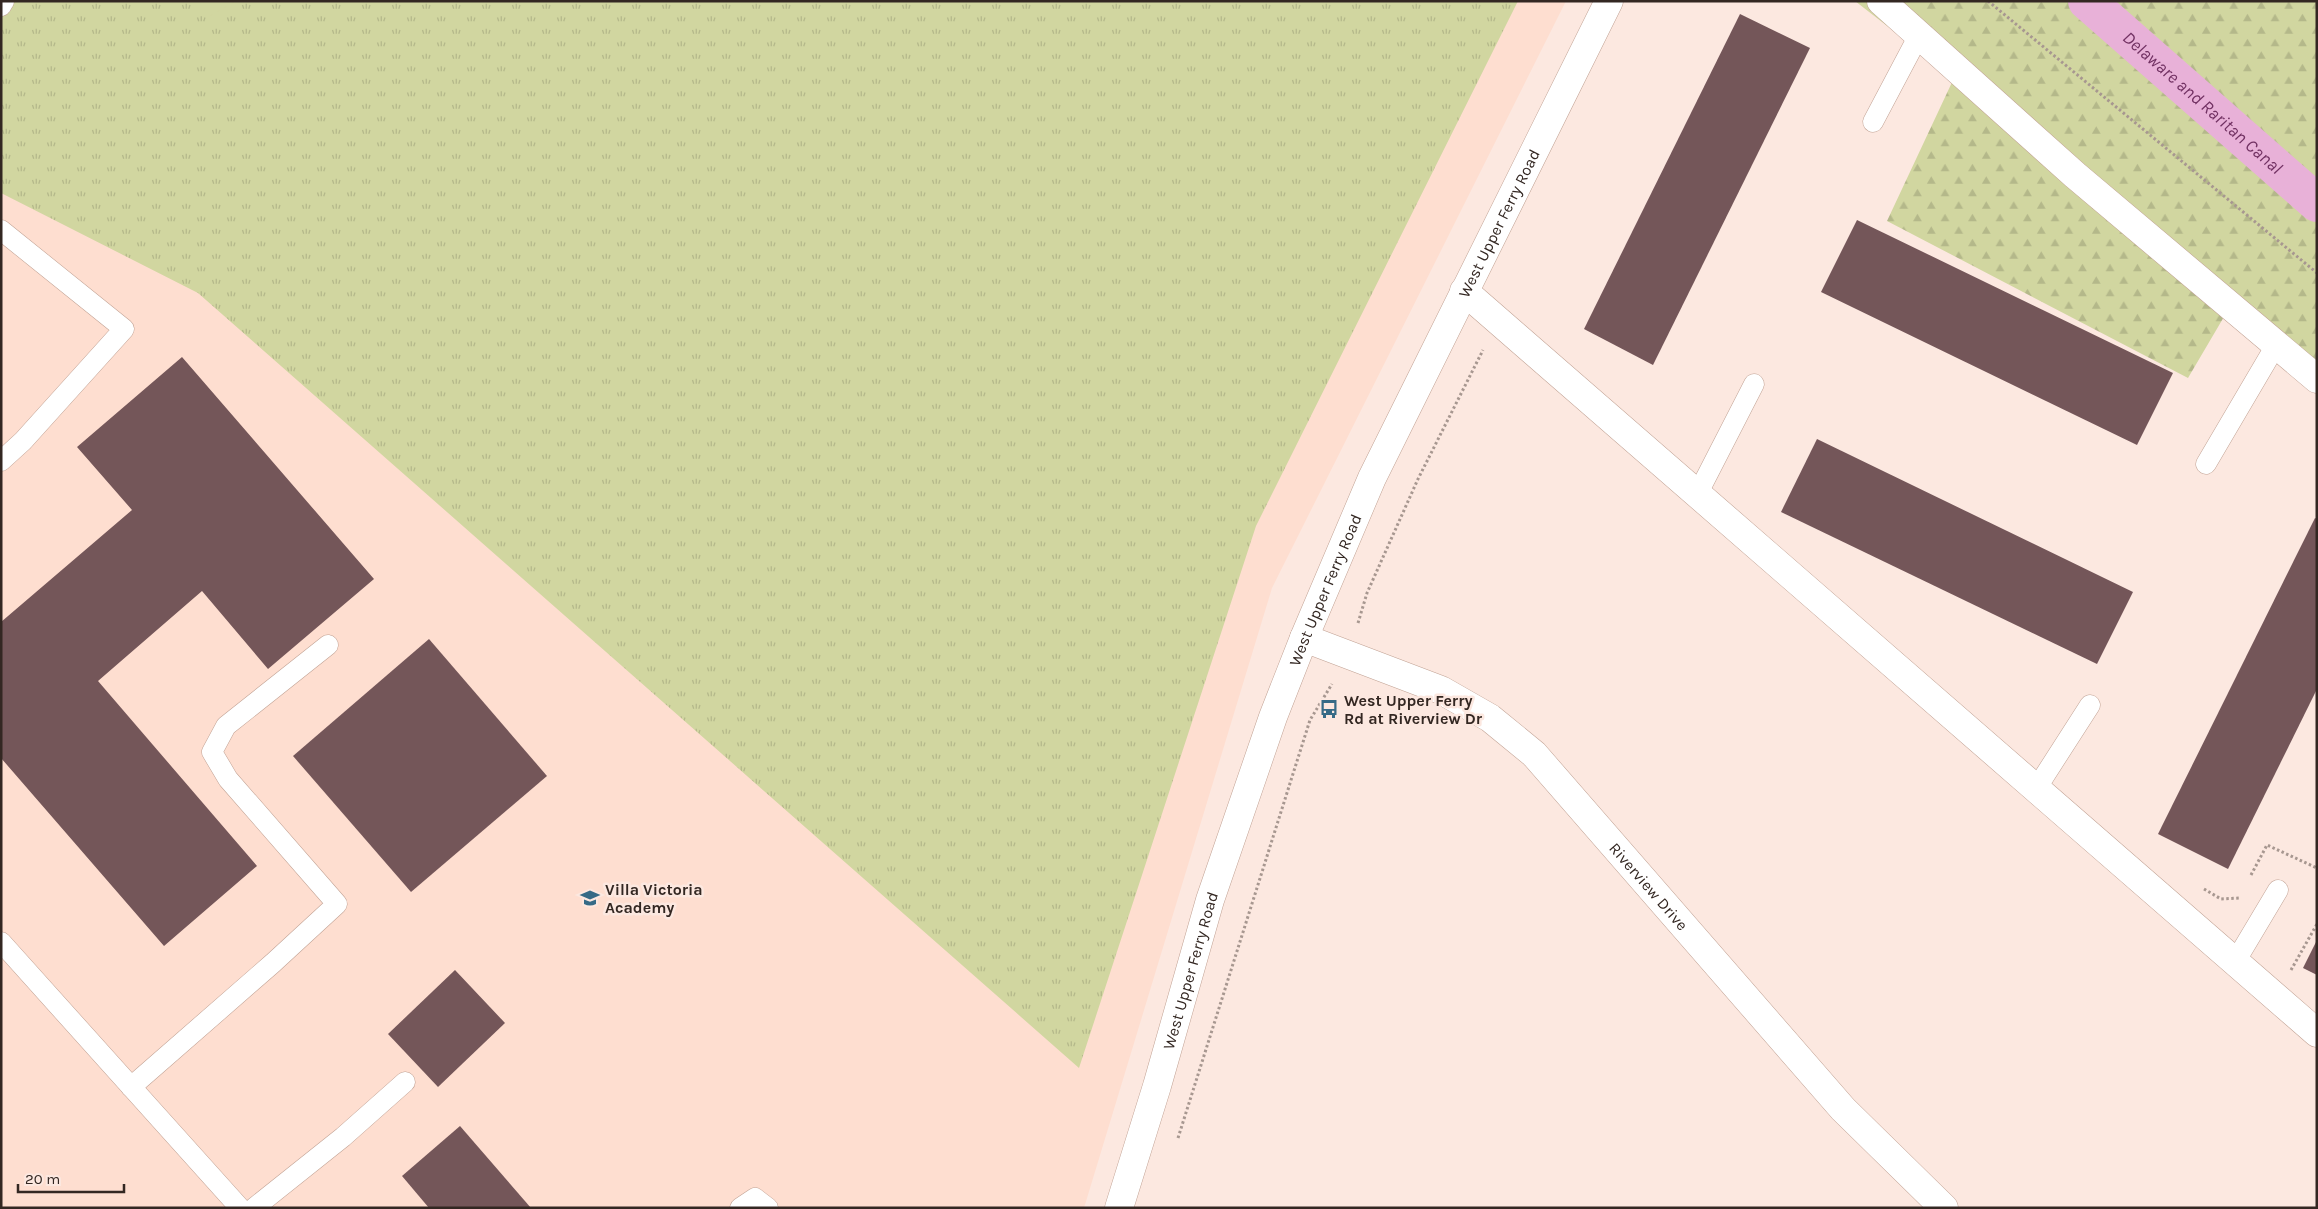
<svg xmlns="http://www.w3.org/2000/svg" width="2318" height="1209" font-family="Karla,sans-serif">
  <defs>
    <pattern id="grass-tufts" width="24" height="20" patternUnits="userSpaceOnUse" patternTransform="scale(1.25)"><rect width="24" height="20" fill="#d1d6a0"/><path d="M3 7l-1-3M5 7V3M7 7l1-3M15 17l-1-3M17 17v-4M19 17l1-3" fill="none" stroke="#b4b88a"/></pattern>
    <pattern id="forest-firs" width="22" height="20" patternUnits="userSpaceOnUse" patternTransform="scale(1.25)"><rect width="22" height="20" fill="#d1d6a0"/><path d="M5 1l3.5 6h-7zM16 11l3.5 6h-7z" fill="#b4b88a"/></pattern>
  </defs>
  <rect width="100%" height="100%" fill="#fce8e0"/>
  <polygon fill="#feded0" points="1,1 1566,1 1272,588 1084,1208 1,1208"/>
  <polygon fill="url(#grass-tufts)" points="1,1 1518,1 1256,526 1079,1068 198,293 1,193"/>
  <polygon fill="url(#forest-firs)" points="1855,1 2317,1 2317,389 2228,310 2188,378 1887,221 1954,78"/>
  <polygon fill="#d1d6a0" points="199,1 236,1 208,17"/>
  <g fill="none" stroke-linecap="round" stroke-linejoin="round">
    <path stroke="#e8b1d8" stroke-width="38" id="s1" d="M2087 1 2317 203"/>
  </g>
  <g fill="#745659">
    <polygon points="1740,14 1810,48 1653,365 1584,329"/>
    <polygon points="1857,220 2173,373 2137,445 1821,292"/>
    <polygon points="182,357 374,579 268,669 202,591 98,681 257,866 164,946 1,758 1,622 132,510 77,447"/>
    <polygon points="1817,439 2133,592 2097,664 1781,512"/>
    <polygon points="2315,518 2317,519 2317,689 2228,869 2158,834"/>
    <polygon points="429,639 547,776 411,892 293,756"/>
    <polygon points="2317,940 2317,975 2303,968"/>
    <polygon points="455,970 505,1023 438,1087 388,1034"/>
    <polygon points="460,1126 531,1208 429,1208 402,1176"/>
  </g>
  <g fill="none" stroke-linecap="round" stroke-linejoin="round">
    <g stroke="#c1a294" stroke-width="21">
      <g id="lane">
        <polyline points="1,6 4,1"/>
        <polyline points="1873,122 1919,35"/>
        <polyline points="1,230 124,329 23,441 1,461"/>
        <polyline points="2206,464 2276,345"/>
        <polyline points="1697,495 1754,384"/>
        <polyline points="2036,789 2090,705"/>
        <polyline points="1,942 240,1208"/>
        <polyline points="2235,962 2278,890"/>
        <polyline points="131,1087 273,963 337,904 228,779 212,752 226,726 328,645"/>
        <polyline points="254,1208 343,1137 405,1082"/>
        <polyline points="740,1208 755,1198 768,1208"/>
      </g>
    </g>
    <g stroke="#c1a294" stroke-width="29">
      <g id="street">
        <polyline points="1881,1 2075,175 2317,379"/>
        <polyline points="1464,291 2317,1033"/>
        <path id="s2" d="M1304 638 1441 690 1490 718 1534 754 1843 1109 1944 1208"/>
      </g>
    </g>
    <g stroke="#c1a294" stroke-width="29">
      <g id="secondary">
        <path id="s3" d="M1119 1208 1157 1086 1210 900 1273 717 1304 638 1372 478 1609 1"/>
      </g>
    </g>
    <g stroke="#a79790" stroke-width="3" stroke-dasharray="2.5 2.5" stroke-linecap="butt">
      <polyline points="1988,1 2317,273"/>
      <polyline points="1358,623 1367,593 1418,479 1483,350"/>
      <polyline points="2251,875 2267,845 2317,868"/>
      <polyline points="2204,889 2221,899 2239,898"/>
      <polyline points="2291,970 2317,924"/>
      <polyline points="1178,1138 1310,720 1332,684"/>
    </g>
    <use href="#lane" stroke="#fff" stroke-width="20"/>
    <use href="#street" stroke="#fff" stroke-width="28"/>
    <use href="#secondary" stroke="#fff" stroke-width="28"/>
  </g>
  <defs>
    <g id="bus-bare" transform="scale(1.5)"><path d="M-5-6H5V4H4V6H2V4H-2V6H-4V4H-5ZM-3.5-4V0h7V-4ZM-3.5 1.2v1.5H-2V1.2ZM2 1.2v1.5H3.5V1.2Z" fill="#366a86" stroke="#fce8e0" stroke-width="2.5" paint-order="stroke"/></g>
    <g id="school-bare" transform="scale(1.5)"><path d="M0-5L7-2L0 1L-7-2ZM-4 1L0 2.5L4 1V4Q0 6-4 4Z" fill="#366a86" stroke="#fce8e0" stroke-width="2.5" paint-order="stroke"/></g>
  </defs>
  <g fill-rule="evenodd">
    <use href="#bus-bare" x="1329" y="709"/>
    <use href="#school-bare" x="590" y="898"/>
  </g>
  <g text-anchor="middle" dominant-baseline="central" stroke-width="5" stroke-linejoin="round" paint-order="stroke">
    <g font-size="16" fill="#332722" stroke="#fce8e0">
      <text stroke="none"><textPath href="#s3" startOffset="1058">West Upper Ferry Road</textPath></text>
      <text stroke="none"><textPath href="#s3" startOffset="652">West Upper Ferry Road</textPath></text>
      <text stroke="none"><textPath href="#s2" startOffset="435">Riverview Drive</textPath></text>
      <text stroke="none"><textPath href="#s3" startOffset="248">West Upper Ferry Road</textPath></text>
    </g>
    <g font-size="16" font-weight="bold" fill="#332722" stroke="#fce8e0" text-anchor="start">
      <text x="1344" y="700">West Upper Ferry<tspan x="1344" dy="18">Rd at Riverview Dr</tspan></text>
      <text x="605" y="889">Villa Victoria<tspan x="605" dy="18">Academy</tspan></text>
    </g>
    <g font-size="18" font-style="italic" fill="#723263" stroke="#fce8e0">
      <text stroke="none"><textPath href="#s1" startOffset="154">Delaware and Raritan Canal</textPath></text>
    </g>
  </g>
  <rect width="2318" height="1209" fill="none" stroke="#332722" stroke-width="5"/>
  <path d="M18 1184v8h106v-8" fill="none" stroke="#332722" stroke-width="2.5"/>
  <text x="25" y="1184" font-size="15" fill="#332722" stroke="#fce8e0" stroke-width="4" paint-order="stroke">20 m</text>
</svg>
